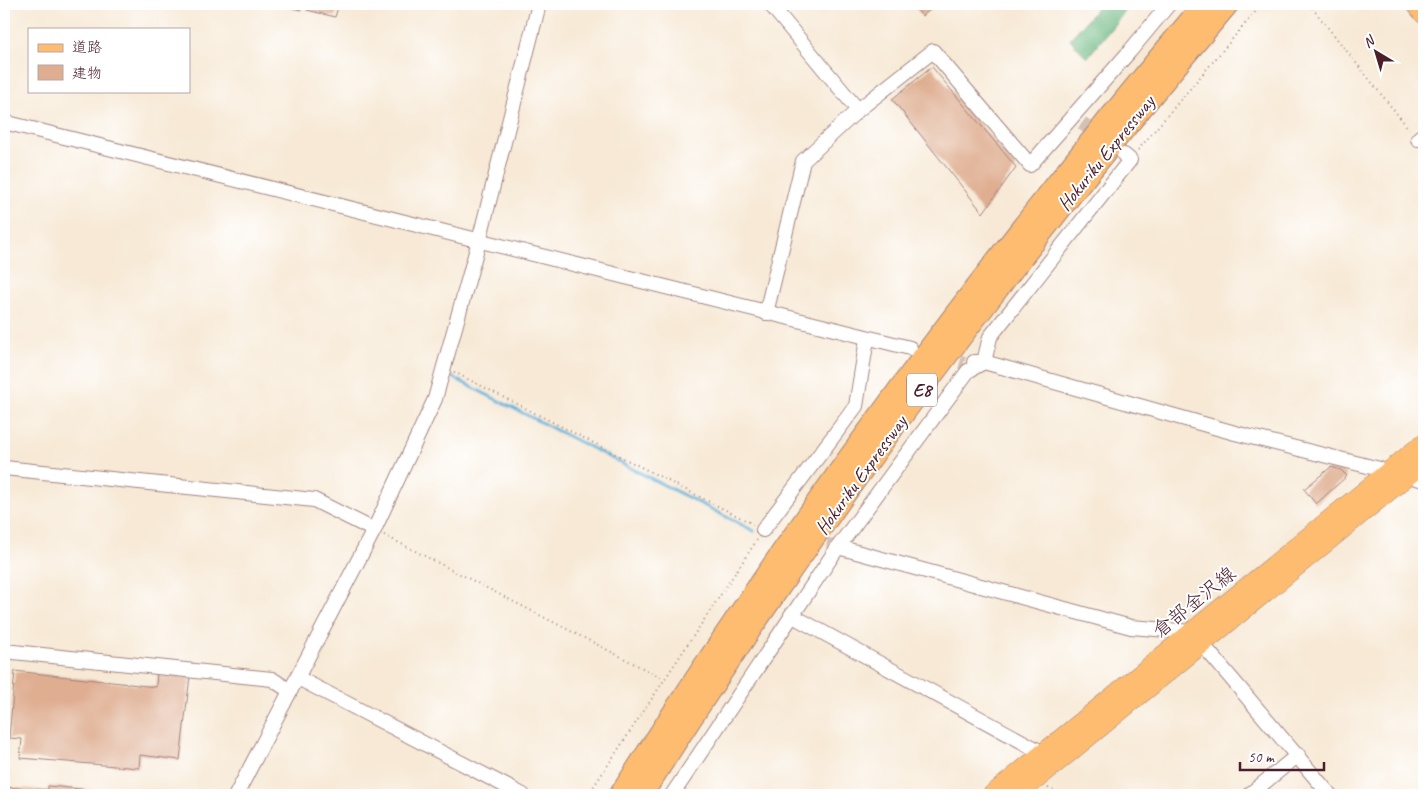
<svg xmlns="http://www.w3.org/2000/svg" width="1428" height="799" font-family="Caveat,'Klee One',sans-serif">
  <rect width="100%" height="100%" fill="#fff"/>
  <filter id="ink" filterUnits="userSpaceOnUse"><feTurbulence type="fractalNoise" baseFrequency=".02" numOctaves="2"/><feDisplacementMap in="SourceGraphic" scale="10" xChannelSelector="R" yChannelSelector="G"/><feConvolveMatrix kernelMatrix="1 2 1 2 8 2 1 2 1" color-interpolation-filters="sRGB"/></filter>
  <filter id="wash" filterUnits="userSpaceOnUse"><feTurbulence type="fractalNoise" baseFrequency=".0096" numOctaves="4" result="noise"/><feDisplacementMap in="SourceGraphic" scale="20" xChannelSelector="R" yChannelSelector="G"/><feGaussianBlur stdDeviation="1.12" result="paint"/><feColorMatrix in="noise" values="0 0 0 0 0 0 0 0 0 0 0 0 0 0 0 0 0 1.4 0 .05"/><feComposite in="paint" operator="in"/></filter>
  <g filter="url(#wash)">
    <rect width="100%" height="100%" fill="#f7e9d5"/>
    <polygon fill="#68b67e" stroke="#596a54" points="1101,4 1131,4 1087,58 1070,39"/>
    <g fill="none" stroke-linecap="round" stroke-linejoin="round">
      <polyline stroke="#5aaed6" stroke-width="3" points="452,377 754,531"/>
    </g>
    <g id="blocks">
      <g fill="#dfae91">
        <polygon points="276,4 302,4 301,10"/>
        <polygon points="308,4 339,4 335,17 307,10"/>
        <polygon points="912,4 938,4 922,16"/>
        <polygon points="932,67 1016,167 983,213 892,99"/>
        <polygon points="1331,467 1341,470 1347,476 1316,504 1304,489"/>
        <polygon points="15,671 156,687 157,672 190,676 180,760 140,755 139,768 20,758 22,739 9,738"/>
        <polygon points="48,786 135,794 135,795 4,795 4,787 48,790"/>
      </g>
    </g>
  </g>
  <g filter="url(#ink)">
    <use href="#blocks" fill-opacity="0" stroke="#a08480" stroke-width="1"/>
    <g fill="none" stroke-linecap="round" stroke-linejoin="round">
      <g stroke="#d4c1b3" stroke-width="14" stroke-dasharray="14 7" stroke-linecap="butt">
        <polyline points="1082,123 1103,139"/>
        <polyline points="940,356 964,363"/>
        <polyline points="806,541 838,547"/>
      </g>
      <g stroke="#a08480" stroke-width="16">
        <g id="minor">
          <polyline points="770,4 858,110"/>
          <polyline points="4,122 910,348"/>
          <polyline points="1418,139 1424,134"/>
          <polyline points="766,313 803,161 858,110 933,51 1030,165 1130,51 1169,4"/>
          <polyline points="974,362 984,362 1235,433 1424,480"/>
          <polyline points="4,468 314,500 374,530"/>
          <polyline points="763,530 856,406 867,339"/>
          <polyline points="838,547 1131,627 1192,632 1330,795"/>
          <polyline points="791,615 1043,753"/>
          <polyline points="4,651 272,679 290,691"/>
          <polyline points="298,678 523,795"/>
          <polyline points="236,795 374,530 435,399 479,241 539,4"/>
          <polyline points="672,795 838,547 968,371 984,362 990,337 1130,160 1124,155"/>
          <polyline points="1249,795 1298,755"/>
        </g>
      </g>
      <g stroke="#a08480" stroke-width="19">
        <g id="major">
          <polyline points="1415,4 1424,15"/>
          <polyline points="991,795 1424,442"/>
          <polyline points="1018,795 1424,463"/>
        </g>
      </g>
      <g stroke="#a08480" stroke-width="23">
        <g id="highway">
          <path d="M620 795C796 518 993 254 1204 4"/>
          <path d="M642 795C817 518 1017 254 1228 4"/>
        </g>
      </g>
      <g stroke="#a08480" stroke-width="2" stroke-dasharray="1 4" stroke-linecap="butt">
        <polyline points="1309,4 1409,129"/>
        <polyline points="1138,150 1262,4"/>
        <polyline points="454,372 753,524"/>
        <polyline points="384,535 664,679"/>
        <polyline points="1048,788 1062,795"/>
        <polyline points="588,795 757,540"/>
      </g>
      <use href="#minor" stroke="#fff" stroke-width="14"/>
      <use href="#major" stroke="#fdbc70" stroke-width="18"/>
      <use href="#highway" stroke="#fdbc70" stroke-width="21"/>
    </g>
  </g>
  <g text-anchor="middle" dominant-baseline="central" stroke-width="4" stroke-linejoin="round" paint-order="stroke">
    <rect fill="#fff" stroke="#80626b" stroke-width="1" x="907" y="373.5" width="30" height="33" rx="4"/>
    <g font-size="19" font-weight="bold" fill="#4a1f2b">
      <text x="922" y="390">E8</text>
    </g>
    <g font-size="20" fill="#4a1f2b" stroke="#fff">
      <text transform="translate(1106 153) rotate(-51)">Hokuriku Expressway</text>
      <text transform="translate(861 475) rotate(-54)">Hokuriku Expressway</text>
      <text transform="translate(1194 602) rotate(-39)">倉部金沢線</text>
    </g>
  </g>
  <rect width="1428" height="799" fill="none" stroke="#fff" stroke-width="20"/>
  <rect x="28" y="28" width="162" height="65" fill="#ffffff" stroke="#b7a5aa"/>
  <rect x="38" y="44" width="25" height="8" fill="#fdbc70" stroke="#b7a5aa"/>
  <text x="72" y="52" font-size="15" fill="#4a1f2b">道路</text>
  <rect x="38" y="65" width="25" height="15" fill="#dfae91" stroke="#b7a5aa"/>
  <text x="72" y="78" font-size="15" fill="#4a1f2b">建物</text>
  <g transform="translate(1376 52) rotate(322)" stroke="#ffffff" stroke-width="4" paint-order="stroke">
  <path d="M0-4L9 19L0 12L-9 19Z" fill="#4a1f2b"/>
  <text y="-8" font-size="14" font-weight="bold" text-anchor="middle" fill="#4a1f2b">N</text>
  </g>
  <path d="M1240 762v8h84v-8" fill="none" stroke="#4a1f2b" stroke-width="2.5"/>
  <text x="1248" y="762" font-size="15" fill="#4a1f2b" stroke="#ffffff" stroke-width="4" paint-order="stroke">50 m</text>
</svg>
